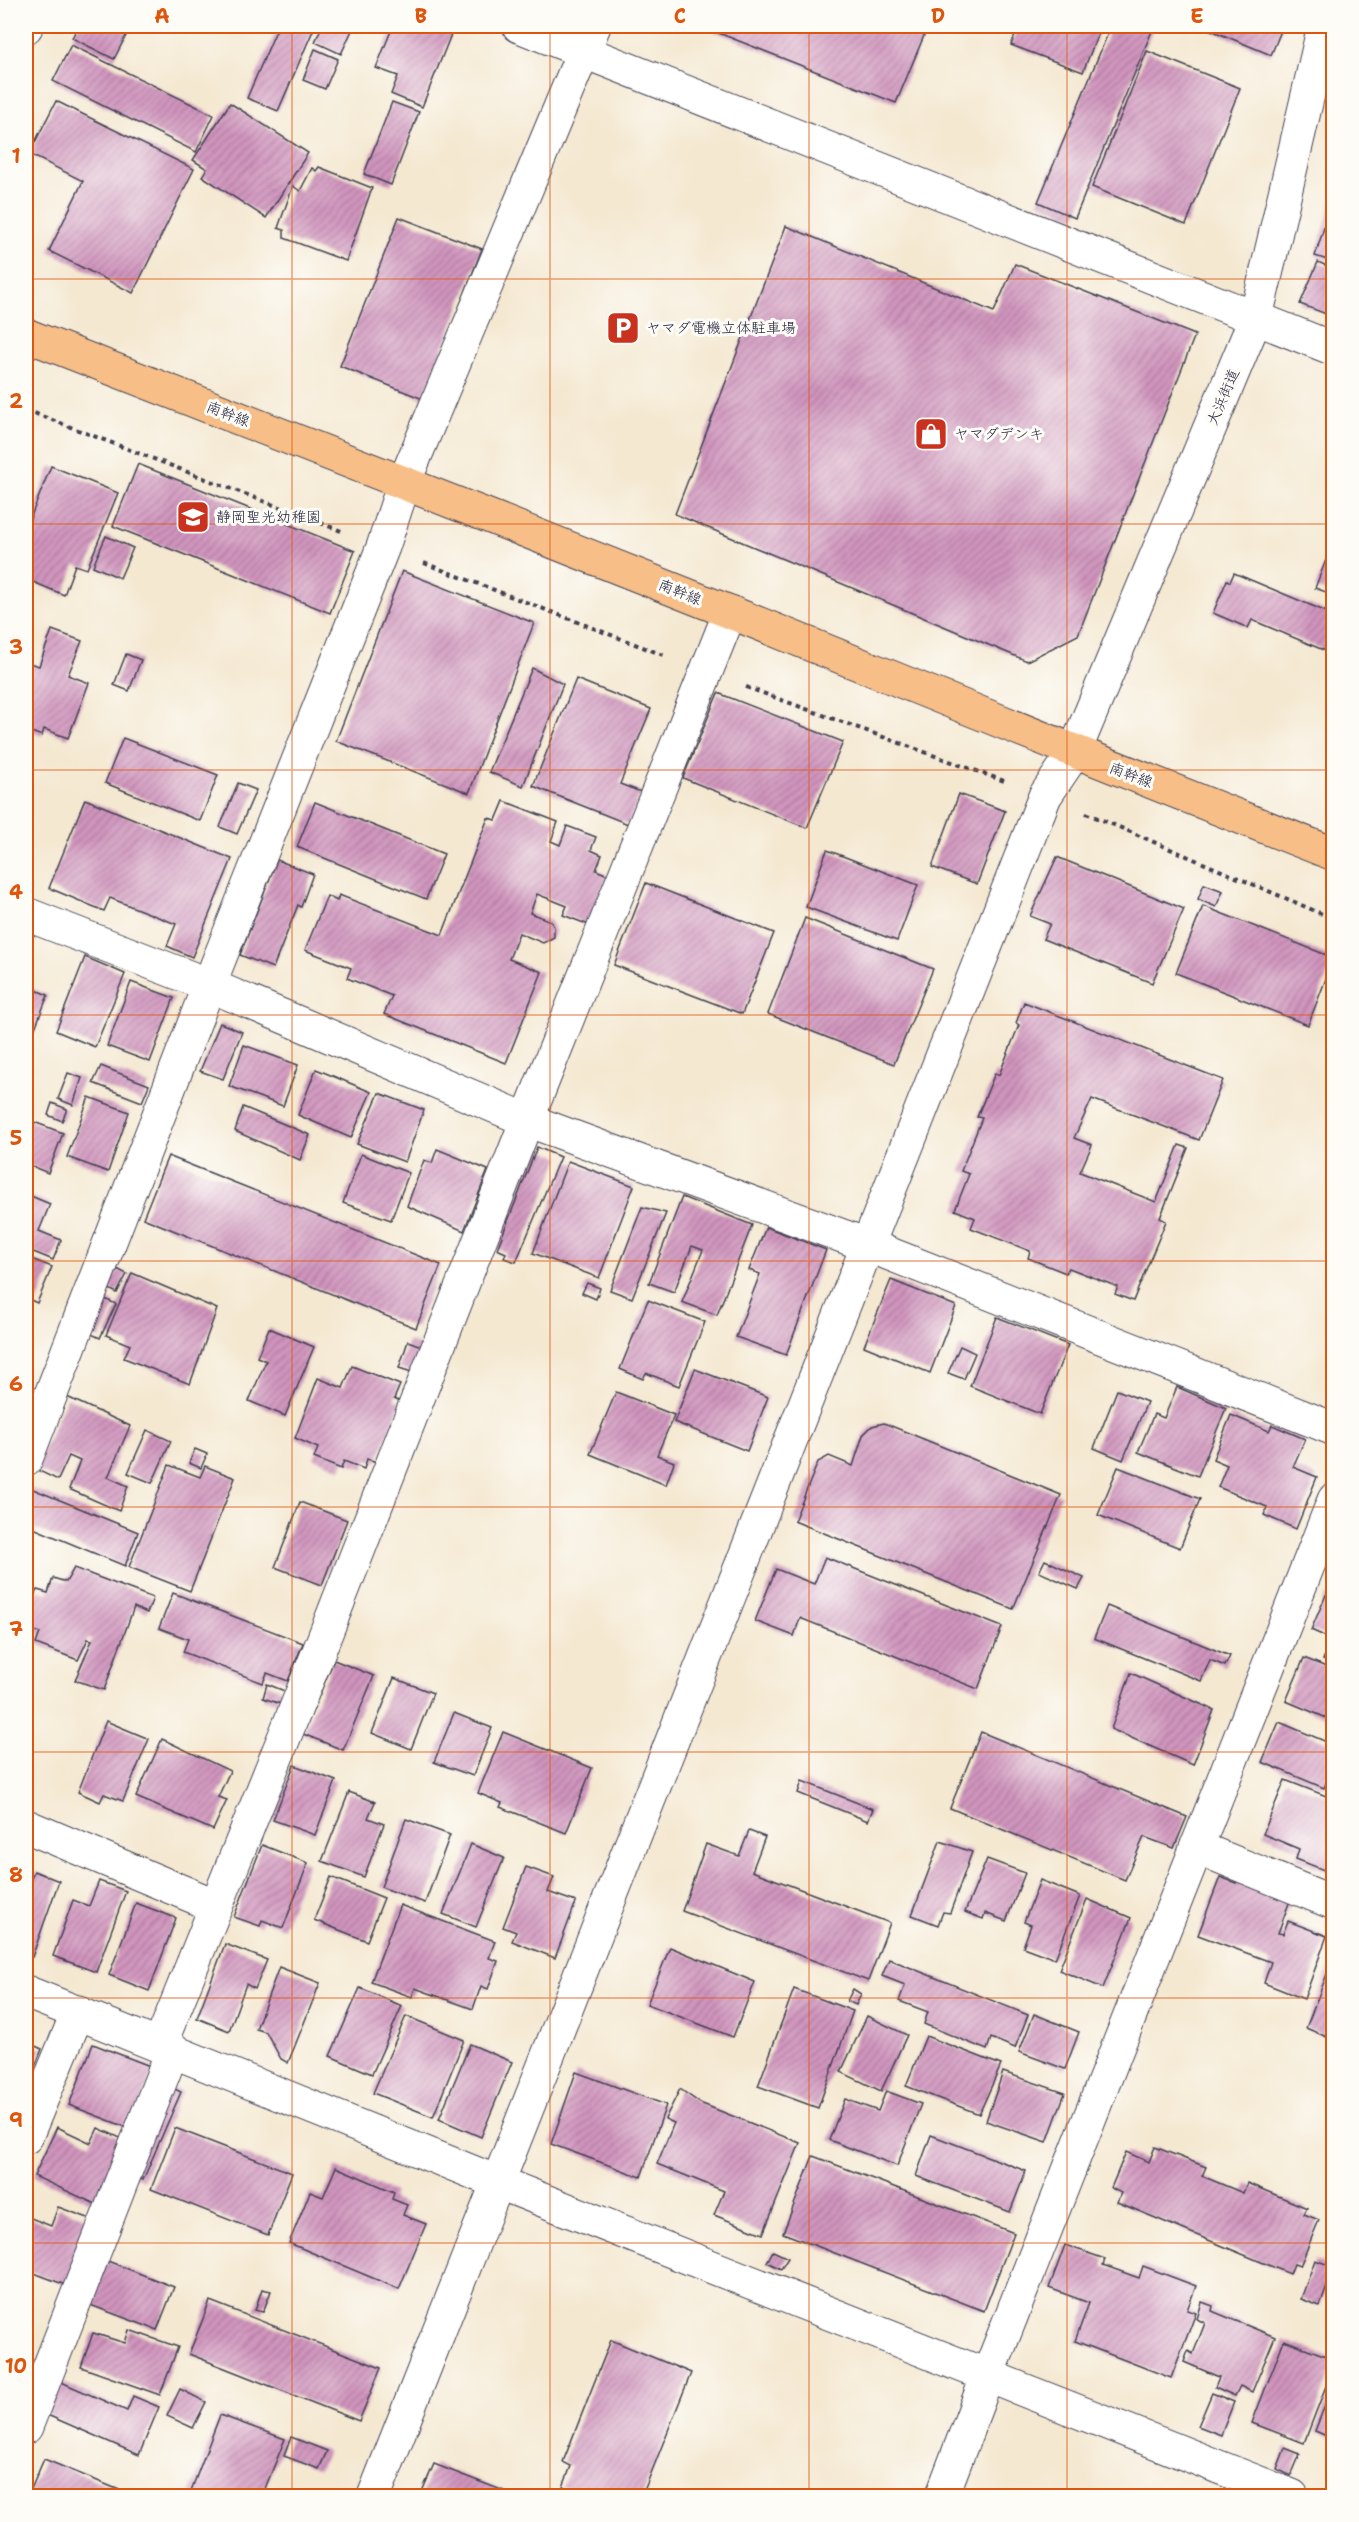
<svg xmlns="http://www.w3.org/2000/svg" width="1359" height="2522" font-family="'Shantell Sans','Klee One',sans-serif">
  <defs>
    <pattern id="building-hatch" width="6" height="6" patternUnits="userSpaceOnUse" patternTransform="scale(1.5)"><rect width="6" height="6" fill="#d195be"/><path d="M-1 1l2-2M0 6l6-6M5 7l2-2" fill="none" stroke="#a9799c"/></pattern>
  </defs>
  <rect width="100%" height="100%" fill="#fdfcf7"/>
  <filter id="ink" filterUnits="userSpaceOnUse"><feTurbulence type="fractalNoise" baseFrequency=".0167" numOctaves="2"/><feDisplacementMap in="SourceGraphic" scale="12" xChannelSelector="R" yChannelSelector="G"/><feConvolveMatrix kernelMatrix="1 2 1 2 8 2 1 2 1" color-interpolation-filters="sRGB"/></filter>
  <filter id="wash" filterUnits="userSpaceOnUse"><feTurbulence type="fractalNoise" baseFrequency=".008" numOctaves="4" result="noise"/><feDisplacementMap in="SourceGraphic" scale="24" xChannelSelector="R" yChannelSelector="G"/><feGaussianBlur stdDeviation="1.35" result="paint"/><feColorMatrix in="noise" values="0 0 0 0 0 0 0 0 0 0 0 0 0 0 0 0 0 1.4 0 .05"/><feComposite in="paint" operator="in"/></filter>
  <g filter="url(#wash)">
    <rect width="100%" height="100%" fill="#f4e8d1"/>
    <g id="blocks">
      <g fill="url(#building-hatch)">
        <polygon points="78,26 131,26 114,59 72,38"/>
        <polygon points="278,26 315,26 278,111 247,98"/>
        <polygon points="322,26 354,26 341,54 315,42"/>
        <polygon points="393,26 454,27 422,107 391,94 398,76 376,68"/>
        <polygon points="701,26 928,26 896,103"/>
        <polygon points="1019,26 1101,26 1083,72 1011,45"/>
        <polygon points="1111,26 1154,26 1075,218 1038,202"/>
        <polygon points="1207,26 1283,26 1271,55 1206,28"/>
        <polygon points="71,45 214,115 196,152 53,81"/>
        <polygon points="315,49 338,59 325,89 303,80"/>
        <polygon points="1147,51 1240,88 1186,225 1092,187"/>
        <polygon points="56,101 194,169 133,293 49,251 83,181 29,154"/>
        <polygon points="392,102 419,112 391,185 364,174"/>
        <polygon points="230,103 308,153 266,218 202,176 207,169 193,160"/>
        <polygon points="319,167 372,188 346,261 284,238 284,230 278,228 293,186 300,191 312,168 316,171"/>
        <polygon points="1333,199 1334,199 1334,262 1315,256"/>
        <polygon points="399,217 482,249 423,399 340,366"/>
        <polygon points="786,226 994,312 1015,264 1195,335 1078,635 1027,661 675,514"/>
        <polygon points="1318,262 1334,269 1334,317 1300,304"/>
        <polygon points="138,464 355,551 330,613 113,526"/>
        <polygon points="51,466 118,493 87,569 75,565 64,595 26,579 26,529"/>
        <polygon points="106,536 133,548 120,578 93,566"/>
        <polygon points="1333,542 1334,542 1334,595 1315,588"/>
        <polygon points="402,571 534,623 469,793 336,741"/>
        <polygon points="1234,573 1334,615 1334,638 1328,652 1252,620 1248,628 1213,613 1227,580 1230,582"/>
        <polygon points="52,630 82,641 68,675 89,683 68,738 44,729 42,736 26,730 26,662 39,666"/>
        <polygon points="126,654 141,660 129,691 114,685"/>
        <polygon points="532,668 563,684 523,786 489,772"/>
        <polygon points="576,679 651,709 620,784 641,792 628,824 533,786"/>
        <polygon points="718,693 843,742 807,828 683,778"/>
        <polygon points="123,738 218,775 200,821 105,783"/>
        <polygon points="238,783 256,790 237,834 220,827"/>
        <polygon points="959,794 1005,811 977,884 932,867"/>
        <polygon points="85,799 232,859 192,957 167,946 176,924 110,898 104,911 49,888"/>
        <polygon points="504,801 558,822 551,841 560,845 567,826 596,837 591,850 602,855 596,870 608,875 589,925 563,915 567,906 537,894 530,913 551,921 554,927 554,937 543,943 519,933 509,959 542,972 506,1063 384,1014 392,996 347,978 351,968 305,950 327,896 337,901 339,895 442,935 488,818 496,820"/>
        <polygon points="315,802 444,854 426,899 297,847"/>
        <polygon points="827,850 918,885 897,941 806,907"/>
        <polygon points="1057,857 1184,909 1152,983 1043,939 1050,924 1030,916"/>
        <polygon points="277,860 313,874 301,907 298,905 273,968 240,955"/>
        <polygon points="646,883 774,933 742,1014 614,965"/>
        <polygon points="1204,884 1223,891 1216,907 1198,899"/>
        <polygon points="1203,906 1334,958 1308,1025 1176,973"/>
        <polygon points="805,918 933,969 894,1064 768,1014"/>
        <polygon points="85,957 125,974 95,1047 56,1031"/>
        <polygon points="131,982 174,998 150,1062 107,1046"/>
        <polygon points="26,986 48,995 26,1051"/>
        <polygon points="1024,1002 1223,1080 1199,1140 1092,1099 1074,1138 1092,1145 1080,1172 1156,1202 1179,1145 1188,1148 1160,1218 1166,1221 1133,1301 1115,1294 1118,1287 1069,1268 1066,1273 1028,1258 1030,1251 971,1228 975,1218 955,1210 969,1174 961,1171 982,1118 977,1117 995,1073 999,1075 1019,1025 1016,1023"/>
        <polygon points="220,1023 242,1032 223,1079 200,1071"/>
        <polygon points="244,1045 298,1065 283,1106 229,1086"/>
        <polygon points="101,1066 149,1085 142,1102 93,1083"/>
        <polygon points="316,1069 371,1092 351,1138 298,1115"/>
        <polygon points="68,1073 82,1078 73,1105 58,1099"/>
        <polygon points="1333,1084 1334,1084 1334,1104 1327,1102"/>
        <polygon points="379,1093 424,1110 405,1162 357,1144"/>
        <polygon points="89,1097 129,1112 108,1172 67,1157"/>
        <polygon points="52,1103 67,1109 62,1121 48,1115"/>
        <polygon points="243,1107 310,1135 300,1160 235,1131"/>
        <polygon points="26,1119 63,1133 48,1173 26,1164"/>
        <polygon points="537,1147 560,1157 516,1262 504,1258 506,1253 497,1249"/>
        <polygon points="437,1149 488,1170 464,1231 407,1206 424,1160 432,1163"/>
        <polygon points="361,1154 409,1173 391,1220 343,1203"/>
        <polygon points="168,1156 441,1265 416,1328 143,1218"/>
        <polygon points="568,1161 634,1186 599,1278 533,1253"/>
        <polygon points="26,1194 50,1204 39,1231 61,1240 53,1260 26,1249"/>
        <polygon points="682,1197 752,1225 717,1315 682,1302 703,1250 692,1246 674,1292 649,1283"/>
        <polygon points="642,1207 666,1213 632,1298 610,1290"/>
        <polygon points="766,1227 826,1250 786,1355 736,1337 760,1274 749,1270"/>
        <polygon points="26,1257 52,1267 37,1303 26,1298"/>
        <polygon points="117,1269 127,1274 117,1293 107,1288"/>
        <polygon points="132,1273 217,1309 190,1384 124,1358 130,1345 106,1335"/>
        <polygon points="891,1280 956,1306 930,1373 864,1346"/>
        <polygon points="587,1283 600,1288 596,1299 582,1293"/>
        <polygon points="105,1299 116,1304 100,1338 89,1333"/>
        <polygon points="648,1300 705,1322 679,1386 646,1373 643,1379 620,1369"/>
        <polygon points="997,1317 1068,1345 1040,1414 970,1386"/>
        <polygon points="269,1328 314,1347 285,1416 249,1401 266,1361 257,1357"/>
        <polygon points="408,1341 424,1347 415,1373 399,1368"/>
        <polygon points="960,1346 975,1353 964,1379 948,1373"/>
        <polygon points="352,1366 400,1385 394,1399 401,1402 377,1462 367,1459 364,1469 344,1461 341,1469 314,1458 318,1448 295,1438 318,1378 343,1388"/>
        <polygon points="695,1369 768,1397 747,1451 674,1422"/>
        <polygon points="1177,1387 1226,1408 1198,1476 1138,1452 1154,1414 1164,1418"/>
        <polygon points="1117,1390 1147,1402 1123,1460 1094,1448"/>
        <polygon points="616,1392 674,1415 657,1455 674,1462 666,1485 590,1454"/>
        <polygon points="67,1397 130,1426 108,1477 128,1486 119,1511 69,1489 80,1461 69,1456 58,1480 35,1469"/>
        <polygon points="1231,1415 1269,1431 1272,1425 1305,1439 1293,1467 1317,1477 1296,1529 1264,1515 1267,1507 1218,1487 1227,1465 1213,1459"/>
        <polygon points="884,1423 1061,1495 1013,1609 794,1521 818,1462 829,1456 853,1466 863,1435 872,1426"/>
        <polygon points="147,1430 171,1441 152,1483 128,1473"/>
        <polygon points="195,1449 207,1454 201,1468 189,1463"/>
        <polygon points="169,1465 200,1477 205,1466 235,1478 190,1591 129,1567"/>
        <polygon points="1118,1467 1200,1499 1180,1548 1098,1515"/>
        <polygon points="28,1487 138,1532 125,1566 26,1525 26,1493"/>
        <polygon points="300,1502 347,1520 322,1585 275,1567"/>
        <polygon points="825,1557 1002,1627 978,1689 800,1618 794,1636 755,1621 776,1569 814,1584"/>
        <polygon points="1045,1560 1084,1578 1078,1589 1039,1572"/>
        <polygon points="74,1568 153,1598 147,1613 134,1607 104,1690 75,1680 92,1640 88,1639 78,1660 36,1644 40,1633 26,1628 26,1593 34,1596 37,1590 48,1593 53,1578 66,1582"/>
        <polygon points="173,1593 303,1643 288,1681 267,1673 263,1683 183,1652 188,1639 159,1628"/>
        <polygon points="1326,1595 1334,1598 1334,1664 1323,1660 1331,1639 1311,1630"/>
        <polygon points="1107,1606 1230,1656 1225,1666 1210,1660 1201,1681 1094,1638"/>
        <polygon points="1304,1658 1334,1670 1334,1721 1286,1701"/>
        <polygon points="334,1660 374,1676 343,1750 303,1734"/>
        <polygon points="1131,1673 1214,1710 1193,1765 1111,1729"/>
        <polygon points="394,1678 433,1693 411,1749 372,1733"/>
        <polygon points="267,1684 292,1694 287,1706 263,1698"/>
        <polygon points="454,1713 492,1728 473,1776 434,1762"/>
        <polygon points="106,1721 149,1739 123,1801 104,1794 100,1802 78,1792"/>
        <polygon points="1279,1722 1334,1745 1334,1765 1324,1788 1262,1762"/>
        <polygon points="503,1732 592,1768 566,1833 500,1807 502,1803 478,1793"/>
        <polygon points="981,1732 1187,1817 1174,1848 1144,1837 1125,1880 950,1808"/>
        <polygon points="162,1739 230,1771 218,1797 227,1800 213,1830 136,1797"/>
        <polygon points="294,1765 336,1781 315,1835 273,1820"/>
        <polygon points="1285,1780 1334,1799 1334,1874 1296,1859 1299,1849 1263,1834"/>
        <polygon points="802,1781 873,1809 868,1821 798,1793"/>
        <polygon points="349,1792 375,1802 368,1818 384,1824 364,1877 322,1861"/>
        <polygon points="406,1819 450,1835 425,1903 381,1887"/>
        <polygon points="749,1831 765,1837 752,1871 890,1923 868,1981 682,1911 706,1844 739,1856"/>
        <polygon points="940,1841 972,1852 950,1913 943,1912 938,1925 912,1915"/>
        <polygon points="471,1844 504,1858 476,1927 443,1914"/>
        <polygon points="262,1845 308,1863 283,1928 262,1920 260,1926 234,1917"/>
        <polygon points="987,1859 1025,1873 1006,1921 985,1913 983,1919 965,1912"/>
        <polygon points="526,1867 554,1877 548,1892 576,1902 555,1958 512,1941 516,1932 503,1927"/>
        <polygon points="34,1871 59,1881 32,1957 26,1955 26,1892"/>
        <polygon points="1239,1876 1292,1895 1278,1933 1283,1934 1288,1921 1327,1936 1304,1999 1264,1983 1271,1962 1198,1935 1220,1877 1236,1883"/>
        <polygon points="331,1877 384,1898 367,1941 314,1920"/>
        <polygon points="1040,1880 1080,1896 1055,1959 1023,1947 1031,1925 1024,1922"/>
        <polygon points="99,1881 126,1891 96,1972 53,1956 73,1900 89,1906"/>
        <polygon points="1087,1899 1131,1918 1103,1988 1059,1970"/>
        <polygon points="136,1903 176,1918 149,1991 109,1975"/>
        <polygon points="400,1905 495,1941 489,1958 498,1961 488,1989 481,1986 473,2009 415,1988 412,1997 371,1982"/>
        <polygon points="225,1944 267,1960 255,1989 246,1984 229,2031 197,2018"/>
        <polygon points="670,1947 755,1982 733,2037 647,2004"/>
        <polygon points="1334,1956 1334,2040 1306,2028"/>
        <polygon points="889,1959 1028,2015 1015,2048 991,2038 987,2050 924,2024 928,2012 899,2001 905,1985 882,1976"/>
        <polygon points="279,1967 320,1983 288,2063 281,2059 266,2032 256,2029"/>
        <polygon points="360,1988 402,2006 372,2074 330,2056"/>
        <polygon points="794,1989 853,2011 818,2108 758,2086"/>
        <polygon points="853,1989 861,1994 856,2005 847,2001"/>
        <polygon points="1034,2014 1079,2032 1065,2069 1019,2052"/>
        <polygon points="406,2016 464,2040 433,2117 373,2093"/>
        <polygon points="867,2016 907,2035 881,2091 841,2072"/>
        <polygon points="926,2036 1001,2065 979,2114 906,2086"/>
        <polygon points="26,2042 42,2049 26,2089"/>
        <polygon points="93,2044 155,2068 131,2129 69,2105"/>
        <polygon points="470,2044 512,2062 481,2137 439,2119"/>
        <polygon points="576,2072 666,2105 641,2177 551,2144"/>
        <polygon points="1003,2072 1065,2093 1047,2142 986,2121"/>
        <polygon points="167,2085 181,2092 143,2180 129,2174"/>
        <polygon points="680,2089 700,2103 800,2143 763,2234 714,2215 724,2191 657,2164 674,2123 665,2119"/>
        <polygon points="886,2091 921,2104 897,2166 829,2140 845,2099 878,2111"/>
        <polygon points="57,2127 91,2143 98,2128 134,2144 104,2208 34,2176"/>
        <polygon points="175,2128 292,2173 268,2235 151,2189"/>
        <polygon points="931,2135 1026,2171 1010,2212 916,2176"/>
        <polygon points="1155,2147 1206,2167 1202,2176 1243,2193 1247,2183 1307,2208 1304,2214 1319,2220 1300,2266 1294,2264 1290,2274 1117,2202 1121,2193 1111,2188 1126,2152 1149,2162"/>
        <polygon points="813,2156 1014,2233 984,2311 783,2233"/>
        <polygon points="336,2167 394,2192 392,2199 407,2205 403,2215 426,2224 399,2289 289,2243 310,2192 323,2197"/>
        <polygon points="58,2207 102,2223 76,2289 26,2270 26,2216 51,2226"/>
        <polygon points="1065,2245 1105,2259 1103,2265 1139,2278 1143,2266 1196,2286 1187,2310 1196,2313 1171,2378 1075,2341 1089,2303 1049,2288"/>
        <polygon points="773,2251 788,2258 781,2269 767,2262"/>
        <polygon points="95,2256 174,2287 157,2330 77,2300"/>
        <polygon points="1315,2260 1334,2267 1320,2306 1301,2299"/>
        <polygon points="262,2289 271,2291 263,2312 255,2310"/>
        <polygon points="210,2301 381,2368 359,2421 189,2354"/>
        <polygon points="1202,2302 1213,2306 1212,2311 1275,2337 1252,2392 1240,2386 1235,2396 1215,2387 1219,2377 1184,2362 1188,2351 1193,2354 1205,2323 1197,2319"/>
        <polygon points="129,2330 178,2347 160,2395 81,2367 93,2333 125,2343"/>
        <polygon points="611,2340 691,2373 642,2496 586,2496 563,2487 571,2466 563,2462"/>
        <polygon points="1284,2340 1334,2359 1334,2365 1304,2443 1252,2423"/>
        <polygon points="59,2381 127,2411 133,2396 159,2407 139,2455 45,2414"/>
        <polygon points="1333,2384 1334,2384 1334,2439 1315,2431"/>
        <polygon points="180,2389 206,2402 193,2428 167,2416"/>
        <polygon points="1212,2393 1234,2402 1221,2435 1198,2426"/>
        <polygon points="220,2415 285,2439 262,2496 189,2496"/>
        <polygon points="291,2437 327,2451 319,2469 284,2456"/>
        <polygon points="1285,2448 1300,2454 1291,2476 1277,2469"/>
        <polygon points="44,2459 134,2496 28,2496"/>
        <polygon points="434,2464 517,2496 420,2496"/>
      </g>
    </g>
  </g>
  <g filter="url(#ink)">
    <use href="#blocks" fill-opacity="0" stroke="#424052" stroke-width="1.5"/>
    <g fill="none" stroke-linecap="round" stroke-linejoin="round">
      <g stroke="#424052" stroke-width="35">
        <g id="minor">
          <polyline points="519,26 1334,349"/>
          <polyline points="26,27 26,26"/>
          <polyline points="26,914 209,985 527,1120 867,1245 1334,1429"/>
          <polyline points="26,1459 209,985 383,547 404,483 594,26"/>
          <polyline points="26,1826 216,1906"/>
          <polyline points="1196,1847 1334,1903"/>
          <polyline points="26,1992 497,2182 1292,2496"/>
          <polyline points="160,2045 317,1656 527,1120 730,612"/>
          <polyline points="26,2137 78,2012"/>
          <polyline points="26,2427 173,2049"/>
          <polyline points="374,2496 1045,796 1074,753 1256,317 1324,26"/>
          <polyline points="942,2496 988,2375 1334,1500"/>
        </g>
      </g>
      <g stroke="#424052" stroke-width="35">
        <path id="major" d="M26 335C260 427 496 518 730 612 931 693 1131 775 1334 854"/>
      </g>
      <g stroke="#424052" stroke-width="4" stroke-dasharray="4.5 4.5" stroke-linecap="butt">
        <polyline points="26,410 344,532"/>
        <polyline points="424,563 666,656"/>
        <polyline points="746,687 1004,781"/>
        <polyline points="1086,813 1334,919"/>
      </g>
      <use href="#minor" stroke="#fff" stroke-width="33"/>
      <use href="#major" stroke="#f7be87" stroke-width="33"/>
    </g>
  </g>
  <path fill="none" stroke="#de560e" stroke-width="1.5" stroke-opacity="0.55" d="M292 26V2496M550 26V2496M809 26V2496M1067 26V2496M26 279H1334M26 524H1334M26 770H1334M26 1015H1334M26 1261H1334M26 1507H1334M26 1752H1334M26 1998H1334M26 2243H1334"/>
  <defs>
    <g id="parking-square" transform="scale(1.725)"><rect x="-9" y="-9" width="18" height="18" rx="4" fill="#c8321e" stroke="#fdfcf7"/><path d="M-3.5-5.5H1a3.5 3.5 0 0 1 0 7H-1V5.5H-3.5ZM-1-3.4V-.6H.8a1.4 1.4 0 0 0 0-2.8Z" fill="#fff"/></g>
    <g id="shop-square" transform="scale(1.725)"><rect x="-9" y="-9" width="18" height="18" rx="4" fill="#c8321e" stroke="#fdfcf7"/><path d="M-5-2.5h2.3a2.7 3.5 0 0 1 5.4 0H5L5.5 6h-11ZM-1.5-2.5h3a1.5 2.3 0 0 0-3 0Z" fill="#fff"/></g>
    <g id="school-square" transform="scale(1.725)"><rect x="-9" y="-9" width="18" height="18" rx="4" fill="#c8321e" stroke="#fdfcf7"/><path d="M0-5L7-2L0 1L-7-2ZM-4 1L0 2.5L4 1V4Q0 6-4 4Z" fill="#fff"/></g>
  </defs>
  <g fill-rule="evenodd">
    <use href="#parking-square" x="623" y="328"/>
    <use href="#shop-square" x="931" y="434"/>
    <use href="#school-square" x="193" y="517"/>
  </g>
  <g text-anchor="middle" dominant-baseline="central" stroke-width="6" stroke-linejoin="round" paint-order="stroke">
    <g font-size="15" fill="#22223b" stroke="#fdfcf7" text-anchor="start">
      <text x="646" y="328">ヤマダ電機立体駐車場</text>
      <text x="954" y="434">ヤマダデンキ</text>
      <text x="216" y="517">静岡聖光幼稚園</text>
    </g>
    <g font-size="15" fill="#22223b" stroke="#fdfcf7">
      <text transform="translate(1223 397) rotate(-67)">大浜街道</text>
      <text transform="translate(228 414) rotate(21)">南幹線</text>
      <text transform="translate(680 592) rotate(22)">南幹線</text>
      <text transform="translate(1131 775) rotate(21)">南幹線</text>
    </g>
  </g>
  <rect width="1359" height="2522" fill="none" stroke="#fdfcf7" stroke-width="66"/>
  <rect x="33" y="33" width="1293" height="2456" fill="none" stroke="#de560e" stroke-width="2"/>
  <g font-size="20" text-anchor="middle" font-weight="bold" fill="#de560e">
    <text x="162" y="23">A</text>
    <text x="421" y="23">B</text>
    <text x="680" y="23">C</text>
    <text x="938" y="23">D</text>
    <text x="1197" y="23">E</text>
    <text x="16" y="163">1</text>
    <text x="16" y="408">2</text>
    <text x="16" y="654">3</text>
    <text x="16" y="899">4</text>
    <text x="16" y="1145">5</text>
    <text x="16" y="1391">6</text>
    <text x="16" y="1636">7</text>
    <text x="16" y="1882">8</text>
    <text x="16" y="2127">9</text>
    <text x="16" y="2373">10</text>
  </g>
</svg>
